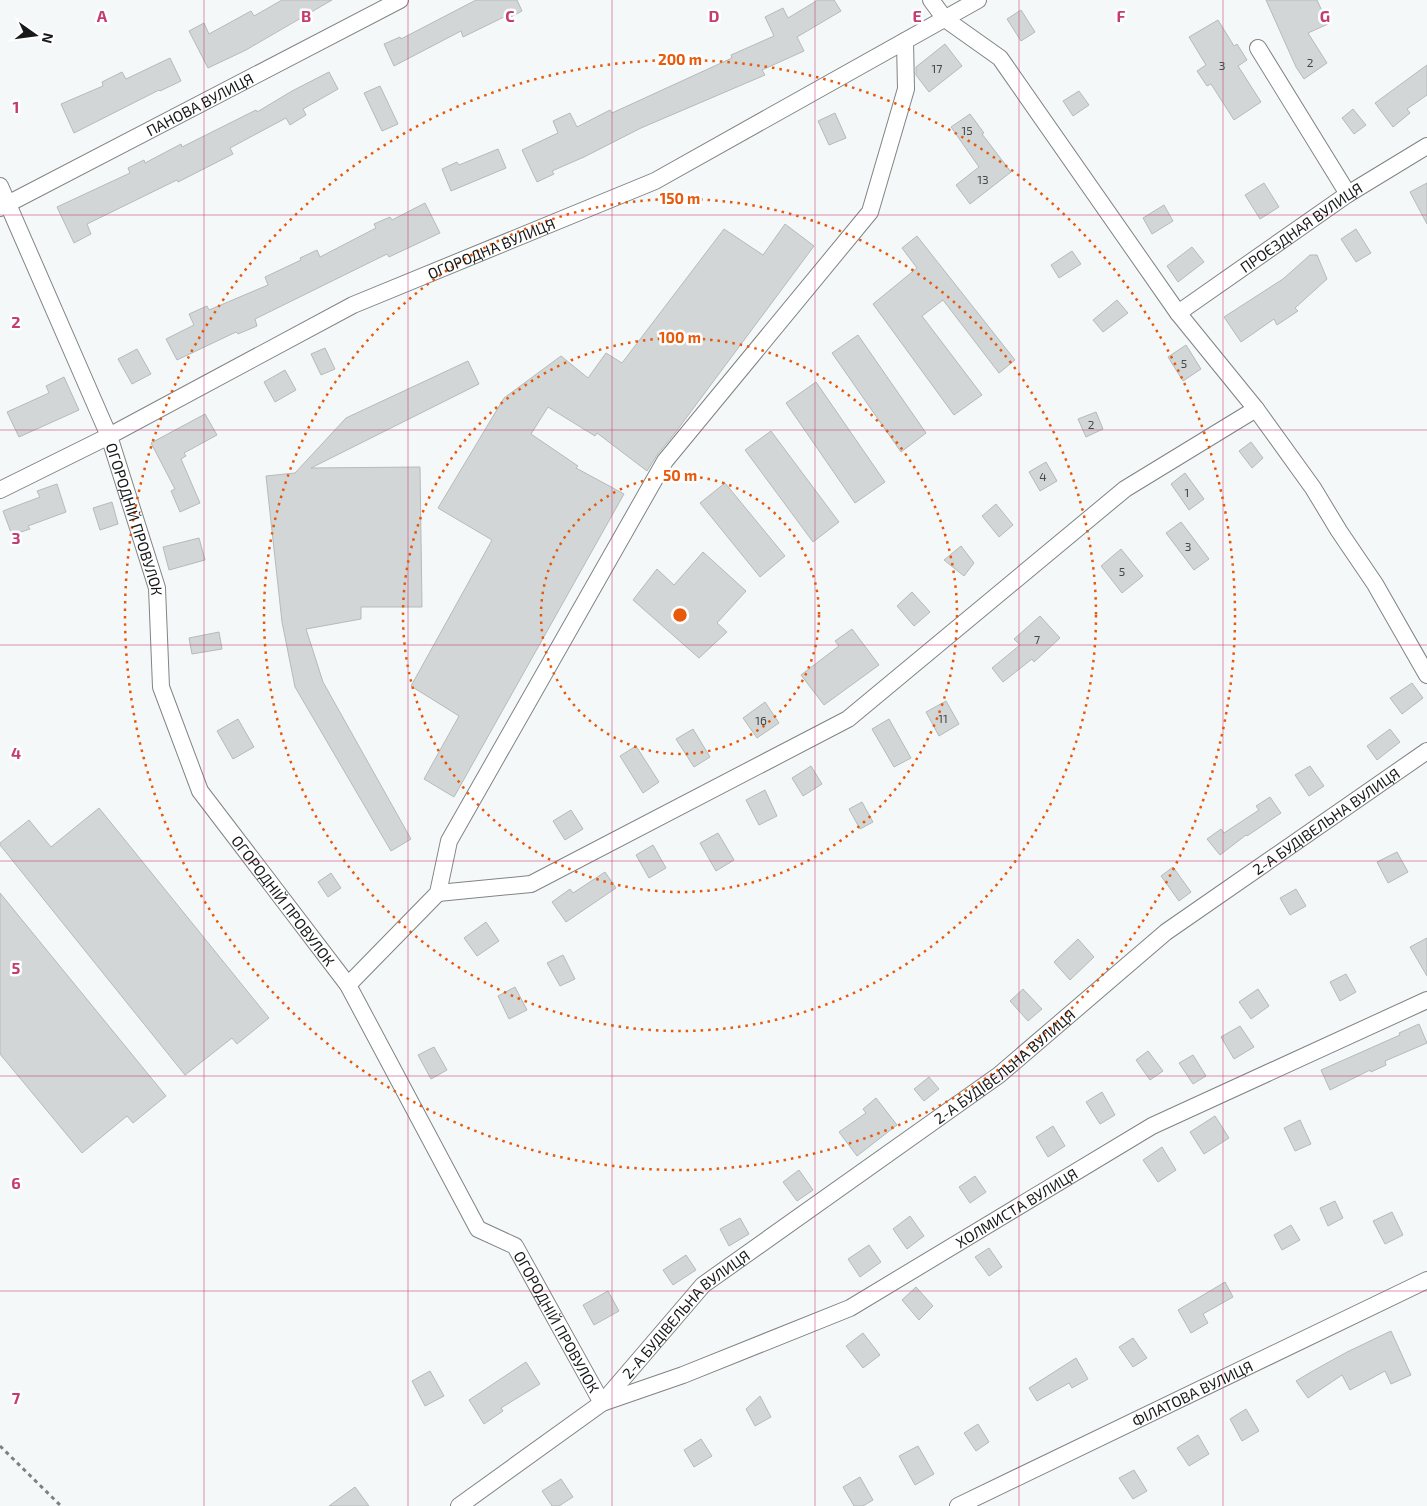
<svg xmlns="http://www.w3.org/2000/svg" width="1427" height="1506" font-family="'Exo 2',sans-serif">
  <rect width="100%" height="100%" fill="#f4f8f8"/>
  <g fill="#d2d6d6" stroke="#b6bbba">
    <polygon points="282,0 332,0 246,50 208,68 189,31 204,23 209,34 251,11 254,16"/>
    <polygon points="476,0 517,0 522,11 507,19 506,16 463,37 461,31 394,66 384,44 400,37 401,39"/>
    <polygon points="818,0 834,0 841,11 797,37 804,51 762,70 765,75 641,128 584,157 552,171 554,174 537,182 522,150 558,133 553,121 570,113 577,127 610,110 612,113 732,58 731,55 774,36 765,17 783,8 788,18"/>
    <polygon points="1266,0 1317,0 1328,24 1308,33 1327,63 1304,79 1296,67"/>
    <polygon points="1021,10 1035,32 1021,41 1007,19"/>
    <polygon points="1218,20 1234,46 1237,44 1247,60 1238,66 1261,102 1234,120 1211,84 1207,86 1197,71 1206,65 1189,37"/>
    <polygon points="945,44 962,66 929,92 916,75 916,67"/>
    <polygon points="170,58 181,81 160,91 159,90 74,133 61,104 103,86 102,82 122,72 126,79"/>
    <polygon points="1427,65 1427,95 1407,109 1410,113 1393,127 1375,103"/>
    <polygon points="329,72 338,89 303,109 306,115 290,125 286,118 230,148 233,154 178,182 177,180 87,224 91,234 74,243 57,207 130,173 128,168 144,160 145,163 181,144 182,147 256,110 257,112 292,91"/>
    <polygon points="380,86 398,124 382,131 364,93"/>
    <polygon points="1079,91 1089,105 1073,116 1063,101"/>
    <polygon points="1353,109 1366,125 1354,134 1342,118"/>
    <polygon points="835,113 846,138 829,145 818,121"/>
    <polygon points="970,114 984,133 982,134 1011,172 970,204 956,185 979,167 951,127"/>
    <polygon points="498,149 506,168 451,191 442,169 457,162 459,165"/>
    <polygon points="1264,183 1279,207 1260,219 1245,195"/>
    <polygon points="1427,183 1427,224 1410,192"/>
    <polygon points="425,203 440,233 389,257 387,254 255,319 257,326 238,334 236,332 177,360 166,339 194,325 189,314 207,306 209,310 268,285 265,277 301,260 300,258 317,250 320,257 376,228 374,224 390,217 392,220"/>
    <polygon points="1164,205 1173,221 1152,234 1143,218"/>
    <polygon points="785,224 814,246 675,433 657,455 647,471 597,433 595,436 548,407 531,434 578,466 576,468 624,494 454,797 424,779 459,716 411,686 492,540 438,508 504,398 561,356 588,378 606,353 622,363 724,229 763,255"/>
    <polygon points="1356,229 1371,253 1356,262 1341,239"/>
    <polygon points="917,236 1015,360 999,373 943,300 922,316 982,395 954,415 873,304 917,268 902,248"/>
    <polygon points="1192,247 1204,262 1178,282 1167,266"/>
    <polygon points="1072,251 1081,264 1059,278 1051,265"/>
    <polygon points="1310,255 1317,255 1327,279 1295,308 1298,311 1277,325 1274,319 1241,342 1224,317 1283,279"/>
    <polygon points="1117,300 1128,313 1103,332 1093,320"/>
    <polygon points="858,335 926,433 901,452 832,353"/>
    <polygon points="1186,345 1201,369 1183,381 1168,357"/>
    <polygon points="325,348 335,369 321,375 311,354"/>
    <polygon points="137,349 151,374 132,384 118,359"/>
    <polygon points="468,361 479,384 311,468 420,467 422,607 361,607 361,619 306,629 323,682 411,839 391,851 295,687 282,622 266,476 295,473 346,418"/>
    <polygon points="285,370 296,390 275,402 264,382"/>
    <polygon points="64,377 79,410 19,437 7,412 49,393 46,386"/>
    <polygon points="816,382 885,482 855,503 786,403"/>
    <polygon points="1096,412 1103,429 1086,437 1078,419"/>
    <polygon points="205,414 217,435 184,453 186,456 181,459 200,503 180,512 171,491 175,489 151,443"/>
    <polygon points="771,431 839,522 813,542 745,450"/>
    <polygon points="1251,442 1263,458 1252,468 1239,451"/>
    <polygon points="1046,462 1057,481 1040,491 1029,472"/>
    <polygon points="1185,473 1204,499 1189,510 1171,484"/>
    <polygon points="725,483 785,556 760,577 700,503"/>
    <polygon points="57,484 66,512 28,526 30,529 12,535 3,511 40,497 37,491"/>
    <polygon points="112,502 118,524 100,530 93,508"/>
    <polygon points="996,504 1013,525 999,537 982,516"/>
    <polygon points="1181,522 1209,559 1194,570 1166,533"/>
    <polygon points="199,538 205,560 169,570 163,547"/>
    <polygon points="961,546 974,563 964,576 944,560"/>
    <polygon points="1121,549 1143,576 1122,593 1101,566"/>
    <polygon points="703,552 746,591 717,623 727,632 699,658 633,600 657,569 674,585"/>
    <polygon points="912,592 930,612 914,626 897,606"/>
    <polygon points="1040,616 1060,638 1034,662 1032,659 1003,682 992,668 1020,645 1014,639"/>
    <polygon points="852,629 879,665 824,705 801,675 839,646 835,641"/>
    <polygon points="219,632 222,649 192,654 189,638"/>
    <polygon points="1412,683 1423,698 1402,714 1390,698"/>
    <polygon points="946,701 959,724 939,736 926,712"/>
    <polygon points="765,702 779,723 757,738 743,718"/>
    <polygon points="238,719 254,747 233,759 217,731"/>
    <polygon points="889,719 911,758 894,767 872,729"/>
    <polygon points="693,729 710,757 694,767 676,739"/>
    <polygon points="1390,729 1400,742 1377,760 1367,746"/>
    <polygon points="636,746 659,782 643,793 620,756"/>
    <polygon points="811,766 822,784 803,796 792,778"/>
    <polygon points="1310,766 1324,786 1309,796 1295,775"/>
    <polygon points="765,790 777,816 759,825 746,800"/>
    <polygon points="1270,797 1281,813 1247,836 1246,835 1220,855 1207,839 1221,829 1224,833 1259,810 1256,806"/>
    <polygon points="862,802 873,822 860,829 849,809"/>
    <polygon points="99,808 269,1018 237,1044 232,1038 185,1075 0,845 0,843 29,820 51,847"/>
    <polygon points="571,810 583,829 565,840 553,821"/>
    <polygon points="718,833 734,860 716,871 700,843"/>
    <polygon points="653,845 666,868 649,878 636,855"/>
    <polygon points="1397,852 1408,872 1388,883 1377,862"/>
    <polygon points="1173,867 1191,892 1179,901 1161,876"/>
    <polygon points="605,872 616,888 566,922 552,902 570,889 573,893"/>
    <polygon points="331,873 341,888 328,897 318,882"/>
    <polygon points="1296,889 1306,906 1290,915 1280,898"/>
    <polygon points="0,893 166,1096 133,1123 127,1116 82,1153 0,1054"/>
    <polygon points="486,922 499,941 477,956 464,938"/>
    <polygon points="1427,938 1427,976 1410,947"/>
    <polygon points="1078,939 1094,957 1070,980 1054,962"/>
    <polygon points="563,955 575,979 560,986 547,963"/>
    <polygon points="1346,974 1356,992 1340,1001 1330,982"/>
    <polygon points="515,987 527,1010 509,1019 498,996"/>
    <polygon points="1023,989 1042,1009 1028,1021 1010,1001"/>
    <polygon points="1258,989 1269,1006 1251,1019 1239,1002"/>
    <polygon points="1419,1024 1427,1043 1385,1061 1386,1065 1371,1072 1370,1070 1330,1090 1321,1070 1400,1035 1399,1033"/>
    <polygon points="1240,1026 1254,1047 1234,1059 1221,1037"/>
    <polygon points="434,1047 447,1070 431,1079 418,1055"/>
    <polygon points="1148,1051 1163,1071 1150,1080 1136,1060"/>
    <polygon points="1193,1055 1206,1076 1193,1084 1179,1063"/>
    <polygon points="929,1077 939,1089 924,1101 914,1089"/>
    <polygon points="1102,1092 1115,1115 1100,1124 1086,1102"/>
    <polygon points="876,1098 897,1125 857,1156 839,1132 866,1113 863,1109"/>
    <polygon points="1215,1116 1229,1138 1204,1154 1190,1132"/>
    <polygon points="1300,1120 1311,1144 1295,1151 1284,1128"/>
    <polygon points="1053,1126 1065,1146 1048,1157 1036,1137"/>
    <polygon points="1162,1147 1176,1170 1158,1182 1143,1160"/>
    <polygon points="799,1170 813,1190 797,1201 783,1182"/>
    <polygon points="975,1176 986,1192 970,1203 959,1187"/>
    <polygon points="1335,1201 1343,1218 1328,1226 1320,1208"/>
    <polygon points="1392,1212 1403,1235 1385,1244 1373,1221"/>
    <polygon points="910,1216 924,1236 907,1249 893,1229"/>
    <polygon points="740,1218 749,1234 729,1246 720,1229"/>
    <polygon points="1291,1225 1300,1240 1282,1250 1274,1235"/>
    <polygon points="869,1245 881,1262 860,1277 848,1259"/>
    <polygon points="989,1248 1002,1267 989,1276 975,1257"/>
    <polygon points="686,1255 696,1270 673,1285 663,1270"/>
    <polygon points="1225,1282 1233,1297 1203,1314 1208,1323 1191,1333 1178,1310"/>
    <polygon points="916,1287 933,1306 919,1320 902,1300"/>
    <polygon points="608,1291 619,1311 594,1325 583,1305"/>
    <polygon points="1391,1331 1411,1375 1391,1384 1385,1371 1350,1390 1342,1375 1308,1398 1296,1381 1311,1372 1347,1352"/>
    <polygon points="863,1333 880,1355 863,1368 846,1346"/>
    <polygon points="1133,1338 1147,1358 1133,1367 1119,1347"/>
    <polygon points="1076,1358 1088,1379 1072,1388 1069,1383 1037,1401 1029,1388"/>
    <polygon points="526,1362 540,1384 501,1408 503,1411 484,1424 469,1400"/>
    <polygon points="430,1371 444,1396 425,1406 412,1381"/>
    <polygon points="760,1396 771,1417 755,1426 746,1409"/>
    <polygon points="1246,1409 1259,1431 1242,1441 1230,1419"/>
    <polygon points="978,1424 989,1442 976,1451 964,1433"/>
    <polygon points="1198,1435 1209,1454 1189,1466 1177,1448"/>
    <polygon points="701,1439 712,1456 694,1467 684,1450"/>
    <polygon points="918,1446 934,1474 915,1485 899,1456"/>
    <polygon points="1134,1470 1147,1491 1133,1499 1119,1478"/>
    <polygon points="860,1477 873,1500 863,1506 854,1506 843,1487"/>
    <polygon points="561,1479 573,1497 559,1506 552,1506 542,1491"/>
    <polygon points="355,1487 369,1506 329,1506"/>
  </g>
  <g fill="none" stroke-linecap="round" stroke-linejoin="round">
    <g stroke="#808484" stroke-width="18">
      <g id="minor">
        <polyline points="931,0 945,19 1000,58 1178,313 1256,409 1313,488 1339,531 1375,584 1427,675"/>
        <polyline points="1258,48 1348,194"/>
        <path id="s1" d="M0 186 109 436 157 588 161 687 200 791 348 985 478 1229 515 1246 602 1403"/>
        <path id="s2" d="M0 208 400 0"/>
        <path id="s3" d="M1178 313 1348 194 1427 146"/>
        <path id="s4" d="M0 490 109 436 353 305 655 181 978 0"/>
        <polyline points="438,893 531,884 848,719 1125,489 1256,409"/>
        <polyline points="348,985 438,893 449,841 665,461 870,212 906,89 905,41"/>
        <path id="s5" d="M602 1403 683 1375 850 1308 1152 1126 1427 1000"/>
        <path id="s6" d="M459 1506 602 1403 703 1285 999 1075 1166 932 1427 751"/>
        <path id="s7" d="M958 1506 1427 1280"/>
      </g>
    </g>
    <polyline stroke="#7d8080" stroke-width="3" stroke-dasharray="4 4" stroke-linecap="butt" points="0,1446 61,1506"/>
    <use href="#minor" stroke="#fff" stroke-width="16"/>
  </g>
  <path fill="none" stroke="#c53c75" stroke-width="1" stroke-opacity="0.55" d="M204 0V1506M408 0V1506M612 0V1506M815 0V1506M1019 0V1506M1223 0V1506M0 215H1427M0 430H1427M0 645H1427M0 861H1427M0 1076H1427M0 1291H1427"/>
  <g fill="none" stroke="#e8590c" stroke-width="2.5" stroke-dasharray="2.5 5">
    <circle cx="680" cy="615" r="139"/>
    <circle cx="680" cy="615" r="277"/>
    <circle cx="680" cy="615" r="416"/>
    <circle cx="680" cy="615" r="555"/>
  </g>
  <g text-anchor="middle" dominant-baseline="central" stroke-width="5" stroke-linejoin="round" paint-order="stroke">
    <g font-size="12" fill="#464848">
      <text x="1310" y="62">2</text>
      <text x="1222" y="65">3</text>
      <text x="937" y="68">17</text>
      <text x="967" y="130">15</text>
      <text x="983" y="179">13</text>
      <text x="1184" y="363">5</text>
      <text x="1091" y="424">2</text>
      <text x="1043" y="476">4</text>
      <text x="1187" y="492">1</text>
      <text x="1188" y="546">3</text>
      <text x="1122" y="571">5</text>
      <text x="1037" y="639">7</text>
      <text x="943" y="718">11</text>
      <text x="761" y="720">16</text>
    </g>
    <g font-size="15" fill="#181919" stroke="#fff">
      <text stroke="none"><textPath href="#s2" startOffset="225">ПАНОВА ВУЛИЦЯ</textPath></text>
      <text stroke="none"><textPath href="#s3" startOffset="150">ПРОЄЗДНАЯ ВУЛИЦЯ</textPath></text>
      <text stroke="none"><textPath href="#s4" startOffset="548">ОГОРОДНА ВУЛИЦЯ</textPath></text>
      <text stroke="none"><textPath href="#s1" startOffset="360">ОГОРОДНІЙ ПРОВУЛОК</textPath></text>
      <text stroke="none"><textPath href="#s6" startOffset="1109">2-А БУДІВЕЛЬНА ВУЛИЦЯ</textPath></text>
      <text stroke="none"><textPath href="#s1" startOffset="780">ОГОРОДНІЙ ПРОВУЛОК</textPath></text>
      <text stroke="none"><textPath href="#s6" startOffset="704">2-А БУДІВЕЛЬНА ВУЛИЦЯ</textPath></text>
      <text stroke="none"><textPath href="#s5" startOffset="460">ХОЛМИСТА ВУЛИЦЯ</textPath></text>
      <text stroke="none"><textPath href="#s6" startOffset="299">2-А БУДІВЕЛЬНА ВУЛИЦЯ</textPath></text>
      <text stroke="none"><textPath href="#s1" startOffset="1290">ОГОРОДНІЙ ПРОВУЛОК</textPath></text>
      <text stroke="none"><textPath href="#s7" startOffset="260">ФІЛАТОВА ВУЛИЦЯ</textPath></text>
    </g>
  </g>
  <g font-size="16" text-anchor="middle" font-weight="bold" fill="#c53c75" stroke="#fff" stroke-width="5" stroke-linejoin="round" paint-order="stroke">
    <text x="102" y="22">A</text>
    <text x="306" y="22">B</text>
    <text x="510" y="22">C</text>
    <text x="714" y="22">D</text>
    <text x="917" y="22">E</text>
    <text x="1121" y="22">F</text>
    <text x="1325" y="22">G</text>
    <text x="16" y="113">1</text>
    <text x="16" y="328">2</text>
    <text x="16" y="544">3</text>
    <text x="16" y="759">4</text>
    <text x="16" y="974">5</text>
    <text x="16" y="1189">6</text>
    <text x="16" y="1404">7</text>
  </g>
  <circle cx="680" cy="615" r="8" fill="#e8590c" stroke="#fff" stroke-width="2.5"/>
  <g font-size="15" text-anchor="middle" font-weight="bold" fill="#e8590c" stroke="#fff" stroke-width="5" stroke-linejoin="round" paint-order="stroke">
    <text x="680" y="65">200 m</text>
    <text x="680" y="204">150 m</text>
    <text x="680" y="343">100 m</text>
    <text x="680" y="481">50 m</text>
  </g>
  <g transform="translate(35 35) rotate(104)" stroke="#ffffff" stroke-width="4" paint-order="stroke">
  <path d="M0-4L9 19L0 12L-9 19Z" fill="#181919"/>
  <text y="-8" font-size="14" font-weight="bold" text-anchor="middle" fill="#181919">N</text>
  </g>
</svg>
